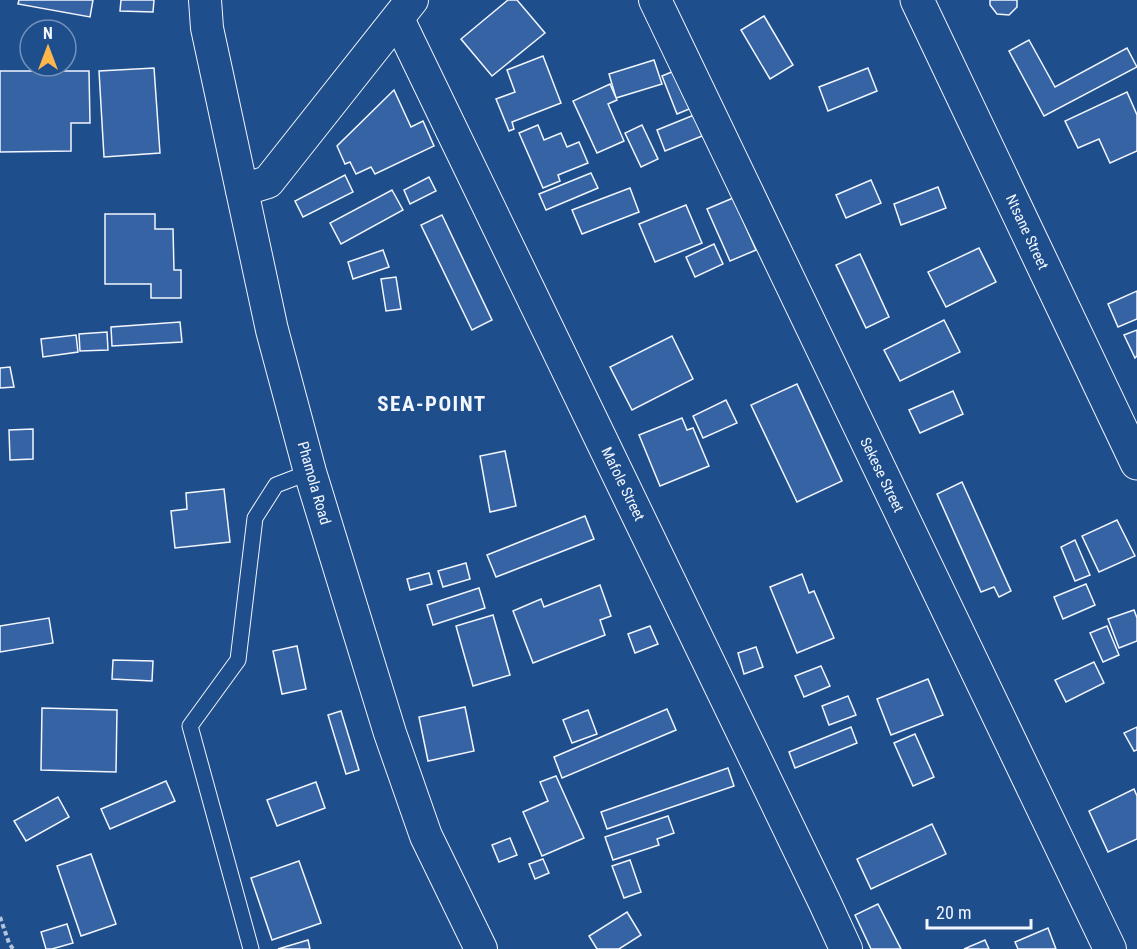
<svg xmlns="http://www.w3.org/2000/svg" width="1137" height="949" font-family="'Roboto Condensed',sans-serif">
  <rect width="100%" height="100%" fill="#1f4e8c"/>
  <g fill="#3563a3" stroke="#f2f6ff" stroke-width="1.5">
    <polygon points="19,0 93,0 90,17 18,4"/>
    <polygon points="121,0 154,0 153,12 120,11"/>
    <polygon points="508,0 517,0 545,33 492,76 461,39"/>
    <polygon points="990,0 1017,0 1017,7 1009,15 997,14 990,5"/>
    <polygon points="764,16 793,65 770,79 741,30"/>
    <polygon points="1029,40 1055,87 1127,48 1137,67 1044,116 1009,51"/>
    <polygon points="543,56 561,103 512,122 514,129 509,131 496,99 515,92 507,70"/>
    <polygon points="654,60 662,84 616,98 609,74"/>
    <polygon points="154,68 160,153 104,157 99,71"/>
    <polygon points="868,68 877,91 828,111 819,87"/>
    <polygon points="679,69 694,107 677,114 662,76"/>
    <polygon points="0,71 89,71 90,123 71,123 71,151 0,152"/>
    <polygon points="610,84 617,100 608,104 624,141 597,153 573,101"/>
    <polygon points="394,90 411,127 423,121 434,146 375,174 371,167 356,174 350,162 345,164 337,146"/>
    <polygon points="1127,92 1137,115 1137,151 1110,163 1099,139 1078,148 1065,121"/>
    <polygon points="694,115 702,136 665,151 657,130"/>
    <polygon points="538,125 544,140 561,133 567,147 579,142 588,163 558,175 560,181 543,188 519,133"/>
    <polygon points="642,125 658,159 641,167 625,133"/>
    <polygon points="591,173 598,188 546,210 539,194"/>
    <polygon points="345,175 353,192 303,217 295,201"/>
    <polygon points="429,177 436,191 410,204 404,190"/>
    <polygon points="871,180 881,203 846,218 836,195"/>
    <polygon points="938,187 946,208 901,225 894,204"/>
    <polygon points="630,188 639,212 582,234 572,210"/>
    <polygon points="392,190 403,210 341,244 330,223"/>
    <polygon points="733,198 756,250 730,261 707,209"/>
    <polygon points="686,205 702,243 655,262 639,224"/>
    <polygon points="105,214 155,214 155,229 173,229 174,270 181,270 181,298 151,298 151,284 105,284"/>
    <polygon points="442,215 492,320 472,330 421,225"/>
    <polygon points="714,244 723,264 695,277 686,257"/>
    <polygon points="979,248 996,282 946,307 928,272"/>
    <polygon points="383,250 389,267 353,279 348,262"/>
    <polygon points="860,254 889,317 866,328 836,265"/>
    <polygon points="396,277 401,309 386,311 381,279"/>
    <polygon points="1137,291 1137,319 1118,327 1108,304"/>
    <polygon points="944,320 960,352 900,381 884,350"/>
    <polygon points="180,322 182,342 112,346 111,327"/>
    <polygon points="1137,330 1137,356 1135,358 1124,335"/>
    <polygon points="107,332 108,350 80,351 79,334"/>
    <polygon points="76,335 78,352 43,357 41,339"/>
    <polygon points="672,336 693,379 632,410 610,367"/>
    <polygon points="10,367 14,387 0,388 0,368"/>
    <polygon points="797,384 842,481 797,502 751,405"/>
    <polygon points="953,391 963,414 920,433 909,410"/>
    <polygon points="726,400 737,423 703,438 693,416"/>
    <polygon points="682,418 687,430 693,428 709,466 660,486 639,435"/>
    <polygon points="33,429 33,459 10,460 9,430"/>
    <polygon points="505,451 516,506 490,512 480,456"/>
    <polygon points="962,482 1011,591 999,597 994,587 981,592 937,494"/>
    <polygon points="224,489 230,542 175,548 171,511 187,509 186,493"/>
    <polygon points="585,516 594,539 496,577 487,555"/>
    <polygon points="1117,520 1135,556 1099,572 1082,536"/>
    <polygon points="1075,540 1090,575 1075,581 1061,547"/>
    <polygon points="466,563 470,579 443,587 438,571"/>
    <polygon points="429,573 432,584 410,590 407,579"/>
    <polygon points="802,574 809,593 814,591 834,638 797,653 770,587"/>
    <polygon points="1086,584 1095,605 1063,619 1054,597"/>
    <polygon points="600,585 611,616 600,620 605,635 533,663 513,611 541,599 544,607"/>
    <polygon points="479,588 485,608 433,625 427,605"/>
    <polygon points="1134,610 1137,618 1137,641 1119,648 1108,619"/>
    <polygon points="493,615 510,675 473,686 456,626"/>
    <polygon points="49,618 53,643 0,652 0,626"/>
    <polygon points="650,626 658,644 635,653 628,634"/>
    <polygon points="1107,626 1119,655 1103,662 1090,633"/>
    <polygon points="297,646 306,689 282,694 273,651"/>
    <polygon points="756,647 763,667 744,674 738,653"/>
    <polygon points="113,660 153,661 152,681 112,679"/>
    <polygon points="1094,662 1104,683 1066,702 1055,680"/>
    <polygon points="821,666 830,686 804,697 795,676"/>
    <polygon points="928,679 943,715 891,735 877,699"/>
    <polygon points="848,696 856,715 829,725 822,706"/>
    <polygon points="465,707 474,751 428,761 419,717"/>
    <polygon points="42,708 117,710 116,772 41,770"/>
    <polygon points="667,709 676,730 562,778 554,757"/>
    <polygon points="588,710 597,734 572,743 563,720"/>
    <polygon points="341,711 359,770 346,774 328,715"/>
    <polygon points="851,727 857,743 795,768 789,752"/>
    <polygon points="1137,727 1137,750 1134,751 1124,733"/>
    <polygon points="915,734 934,777 913,786 894,743"/>
    <polygon points="728,768 734,786 607,829 601,812"/>
    <polygon points="556,776 584,838 542,856 523,812 548,801 540,782"/>
    <polygon points="166,781 175,801 110,829 101,809"/>
    <polygon points="316,782 325,808 277,826 267,800"/>
    <polygon points="1134,789 1137,796 1137,839 1108,852 1089,811"/>
    <polygon points="58,797 69,817 26,841 14,821"/>
    <polygon points="668,816 674,833 657,839 659,845 613,860 605,837"/>
    <polygon points="932,824 946,854 871,889 857,859"/>
    <polygon points="510,838 517,855 499,862 492,845"/>
    <polygon points="91,854 116,924 81,936 57,866"/>
    <polygon points="543,859 549,873 535,879 529,864"/>
    <polygon points="630,860 641,892 624,898 612,866"/>
    <polygon points="299,861 321,923 272,940 251,878"/>
    <polygon points="878,904 901,949 871,949 855,915"/>
    <polygon points="627,912 641,935 619,949 597,949 589,936"/>
    <polygon points="67,924 73,943 52,949 46,949 41,932"/>
    <polygon points="1048,928 1056,949 1018,949 1015,942"/>
    <polygon points="308,940 310,949 278,949"/>
    <polygon points="985,940 989,949 964,949"/>
  </g>
  <g fill="none" stroke-linecap="round" stroke-linejoin="round">
    <g stroke="#f2f6ff" stroke-width="17">
      <polyline id="lane" points="251,949 190,726 238,660 255,518 276,485 310,472"/>
    </g>
    <g stroke="#f2f6ff" stroke-width="34">
      <g id="street">
        <polyline points="205,0 207,28 272,330 310,472 390,733 426,836 481,949"/>
        <polyline points="655,0 1110,949"/>
        <polyline points="398,19 824,901 846,949"/>
        <polyline points="242,190 268,182 412,0"/>
      </g>
    </g>
    <g stroke="#f2f6ff" stroke-width="35">
      <polyline id="secondary" points="917,0 1137,463"/>
    </g>
    <polyline stroke="#b3c4dc" stroke-width="4" stroke-dasharray="4.5 3" stroke-linecap="butt" points="0,917 9,943 13,949"/>
    <use href="#lane" stroke="#1f4e8c" stroke-width="15"/>
    <use href="#street" stroke="#1f4e8c" stroke-width="32"/>
    <use href="#secondary" stroke="#1f4e8c" stroke-width="33"/>
  </g>
  <g text-anchor="middle" dominant-baseline="central" stroke-width="4.5" stroke-linejoin="round" paint-order="stroke">
    <g font-size="15" fill="#f2f6ff" stroke="#1f4e8c">
      <text transform="translate(1027 232) rotate(65)">Ntsane Street</text>
      <text transform="translate(882 475) rotate(64)">Sekese Street</text>
      <text transform="translate(314 483) rotate(74)">Phamola Road</text>
      <text transform="translate(623 484) rotate(64)">Mafole Street</text>
    </g>
    <g font-size="21" font-weight="bold" letter-spacing="1.5" fill="#f2f6ff" stroke="#1f4e8c">
      <text x="432" y="404">SEA-POINT</text>
    </g>
  </g>
  <g transform="translate(48 48)"><circle r="28" fill="#1f4e8c" stroke="#7391ba" stroke-width="1.5"/>
  <path d="M0-4.5L10 22L0 15L-10 22Z" fill="#ffb74d"/>
  <text y="-9" font-size="16" font-weight="bold" text-anchor="middle" fill="#f2f6ff">N</text>
  </g>
  <path d="M927 919v9h104v-9" fill="none" stroke="#f2f6ff" stroke-width="3"/>
  <text x="936" y="919" font-size="18" fill="#f2f6ff" stroke="#1f4e8c" stroke-width="4.5" paint-order="stroke">20 m</text>
</svg>
